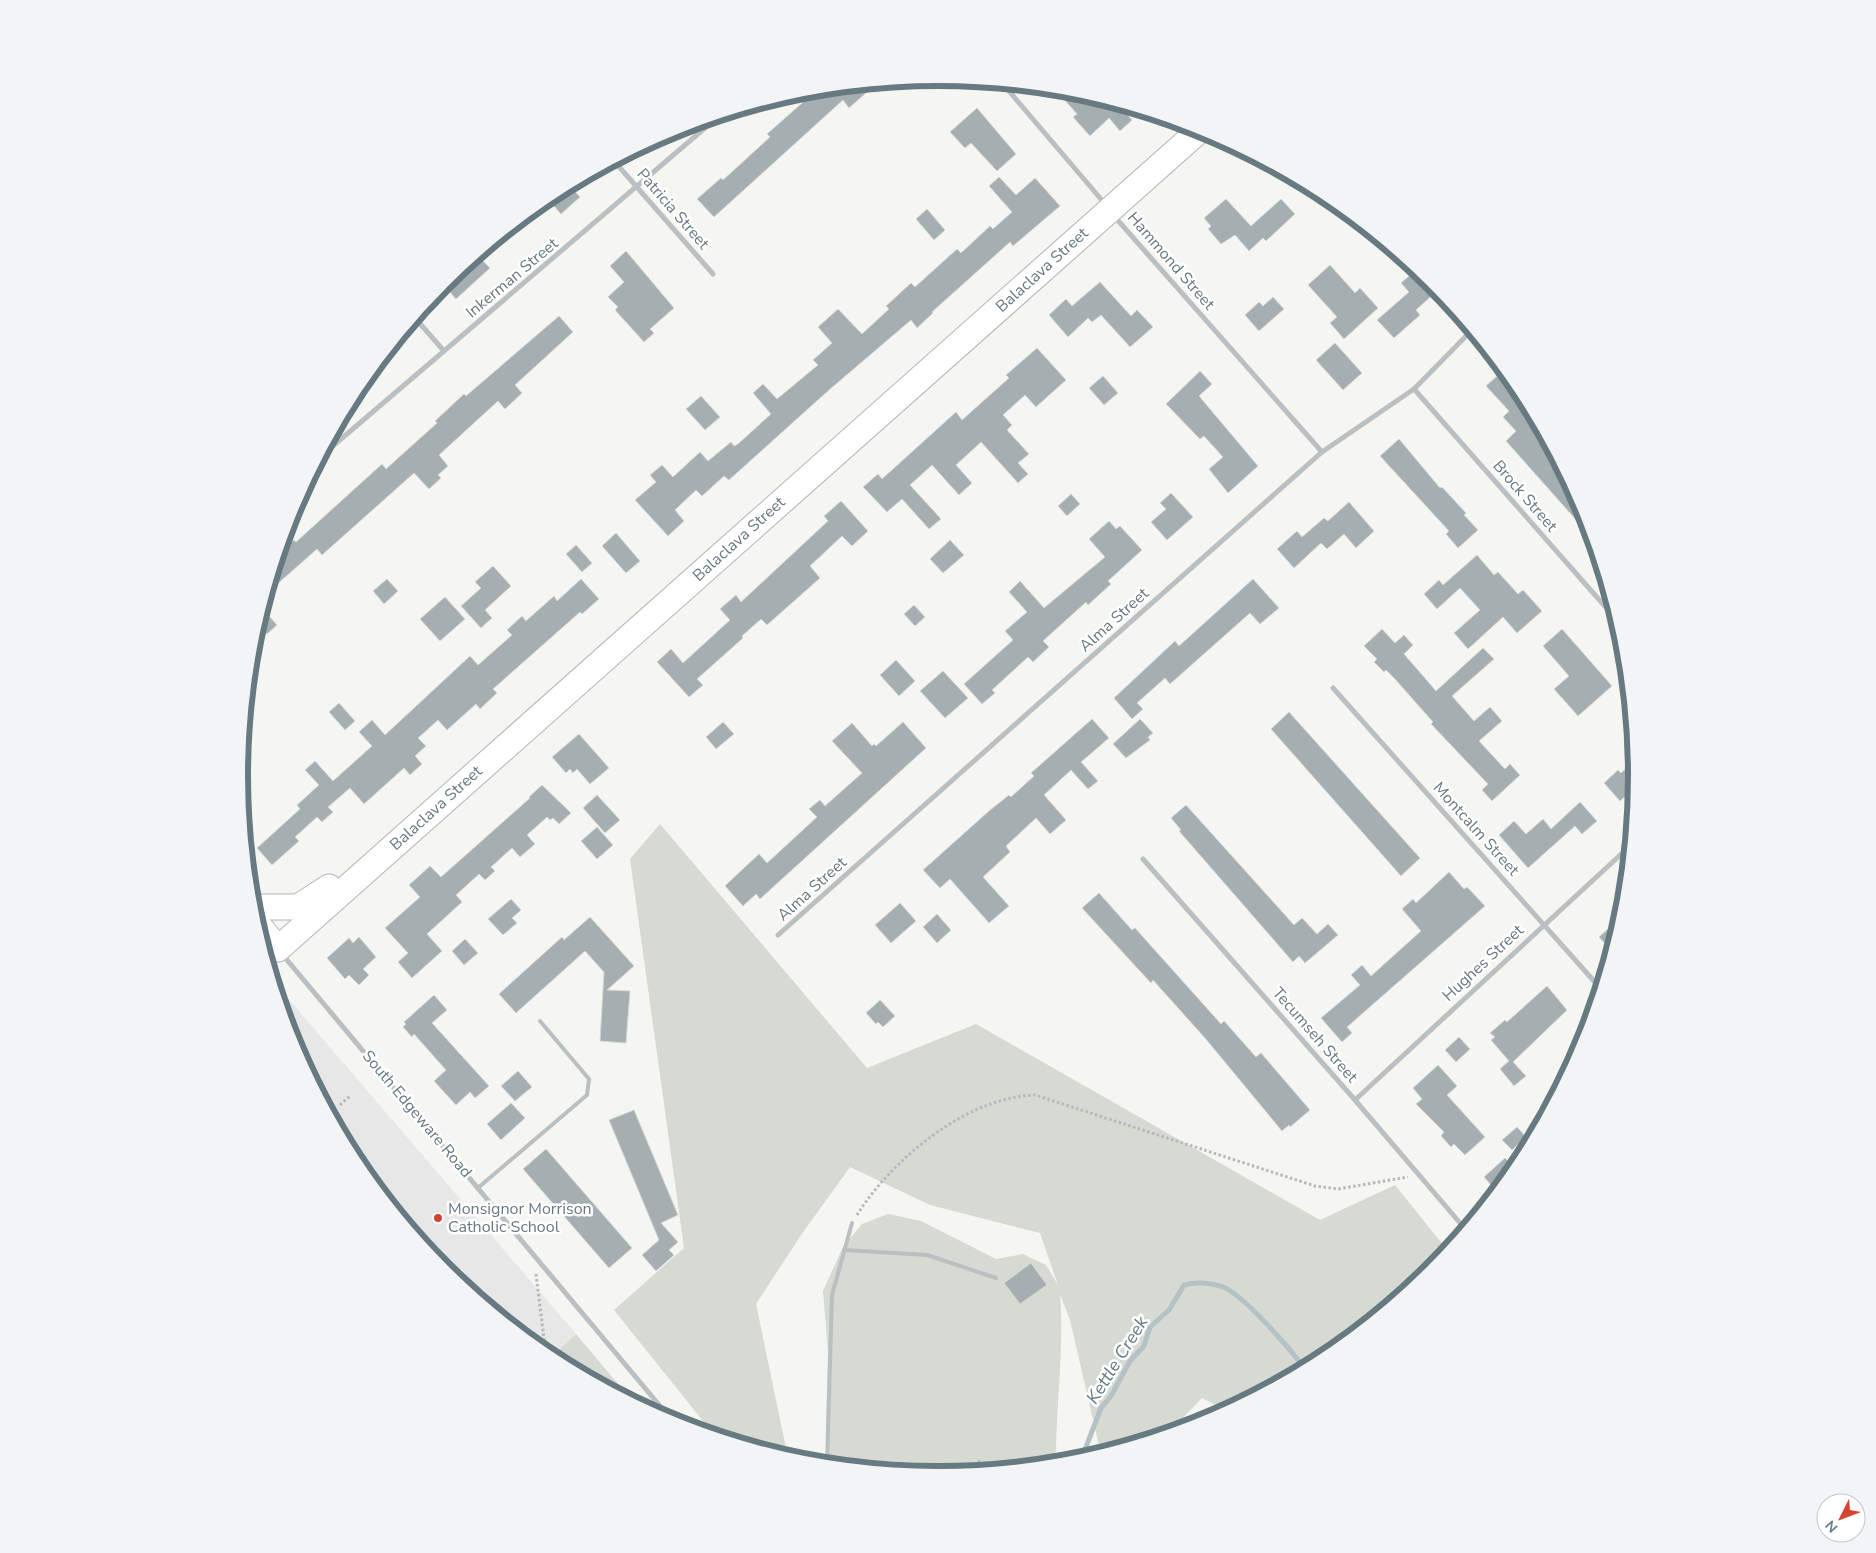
<svg xmlns="http://www.w3.org/2000/svg" width="1876" height="1553" font-family="'Nunito Sans',sans-serif">
  <rect width="100%" height="100%" fill="#f5f5f2"/>
  <polygon fill="#e6e7e6" points="273,981 576,1334 550,1358 444,1271 357,1165 292,1044"/>
  <g fill="#d6dad2">
    <path d="M660 824 867 1068 976 1024 1320 1220 1395 1185 1448 1251 1432 1271 1326 1358 1227 1411 1202 1398 1167 1434 1101 1454 1070 1320 1060 1294C1064 1342 1057 1400 1056 1449L1053 1464 938 1475 830 1465 826 1427 828 1352 823 1291 843 1247 862 1224 888 1214 921 1221 996 1259 1023 1254 1046 1265 1058 1285 1040 1233 930 1205 850 1167 801 1235 756 1304 788 1458 715 1436 614 1310 684 1248 630 859Z"/>
    <polygon points="576,1334 634,1403 550,1358"/>
  </g>
  <g fill="none" stroke-linecap="round" stroke-linejoin="round">
    <path stroke="#b5c2c5" stroke-width="5" d="M1081 1460 1101 1408 1111 1396 1130 1361 1144 1346 1150 1327 1169 1310 1184 1285C1196 1282 1211 1283 1223 1287 1244 1295 1291 1350 1305 1369"/>
  </g>
  <g fill="#a5aeb1" stroke="#d7d7d5">
    <polygon points="876,84 849,108 843,100 714,217 697,199 721,178 723,180 770,137 767,134 818,89"/>
    <polygon points="1055,89 1075,91 1118,104 1132,120 1120,131 1109,118 1090,136 1073,117 1077,114"/>
    <polygon points="977,108 1016,154 997,171 971,143 965,148 950,132"/>
    <polygon points="999,177 1016,195 1035,178 1060,206 1013,246 1010,242 932,312 933,313 917,328 911,320 829,390 729,480 724,476 702,496 696,490 675,510 684,521 668,536 635,500 656,482 650,475 662,465 673,477 700,452 708,461 731,442 734,446 738,444 771,414 753,393 763,384 777,399 818,365 813,360 832,343 818,327 838,309 862,334 889,309 886,306 911,283 915,287 957,249 961,253 990,226 993,229 1012,212 989,186"/>
    <polygon points="569,185 580,197 561,214 547,198"/>
    <polygon points="1226,199 1251,226 1281,199 1295,214 1266,241 1263,238 1249,251 1235,235 1221,244 1208,229 1211,226 1204,218"/>
    <polygon points="927,209 945,230 934,240 916,219"/>
    <polygon points="626,251 674,308 650,329 654,333 644,342 615,310 618,307 608,297 624,282 610,266"/>
    <polygon points="477,255 490,268 456,299 443,284"/>
    <polygon points="1330,265 1355,293 1360,288 1378,308 1344,339 1330,323 1337,317 1308,285"/>
    <polygon points="1417,269 1438,290 1416,310 1420,315 1394,338 1377,320 1409,292 1401,283"/>
    <polygon points="1100,282 1131,316 1137,310 1153,327 1130,347 1101,315 1092,322 1088,318 1068,337 1049,315 1066,299 1072,306"/>
    <polygon points="1273,297 1284,309 1259,331 1245,315 1259,302 1263,306"/>
    <polygon points="559,316 573,332 515,385 522,393 505,409 498,401 439,455 448,466 438,475 441,478 429,489 414,473 322,555 317,549 266,594 279,553 294,540 296,542 382,464 386,469 437,423 435,421 464,394 466,396"/>
    <polygon points="1335,343 1362,373 1343,390 1316,360"/>
    <polygon points="1037,348 1066,380 1036,407 1025,395 1003,415 1012,425 1007,430 1029,454 1018,463 1028,474 1018,483 981,442 956,465 972,483 959,495 932,465 910,485 941,519 929,529 902,499 887,512 863,487 878,474 882,479 956,412 962,420 1009,378 1006,375"/>
    <polygon points="1200,371 1212,384 1199,396 1258,466 1228,493 1209,469 1223,457 1204,436 1200,439 1166,404"/>
    <polygon points="1498,375 1504,381 1508,377 1521,392 1558,461 1555,464 1566,475 1584,509 1586,515 1578,522 1506,441 1516,431 1503,417 1509,411 1486,386"/>
    <polygon points="1103,376 1118,393 1104,405 1089,388"/>
    <polygon points="701,396 720,417 705,430 686,409"/>
    <polygon points="1399,439 1440,488 1442,487 1466,513 1464,515 1478,530 1458,548 1446,534 1449,531 1380,456"/>
    <polygon points="1171,493 1193,517 1167,540 1151,522 1166,509 1160,503"/>
    <polygon points="1071,494 1080,504 1067,516 1058,506"/>
    <polygon points="841,501 868,531 852,546 842,536 810,566 820,578 767,625 761,619 742,636 743,638 697,679 703,685 689,697 657,662 671,649 683,663 730,620 720,609 736,595 741,602 828,521 824,516"/>
    <polygon points="1349,502 1374,531 1356,548 1344,534 1327,549 1321,543 1294,568 1277,549 1297,531 1302,537 1324,518 1328,521"/>
    <polygon points="1109,521 1116,529 1120,526 1142,550 1108,581 1111,584 1088,605 1086,602 1043,641 1049,647 1033,662 1028,657 992,690 995,693 982,704 964,684 1013,640 1005,631 1027,612 1009,592 1020,581 1044,608 1105,557 1089,539"/>
    <polygon points="616,533 640,561 626,573 602,546"/>
    <polygon points="950,540 964,555 943,573 930,559"/>
    <polygon points="576,545 592,563 582,572 566,554"/>
    <polygon points="1477,555 1494,575 1498,572 1518,594 1523,590 1542,611 1517,633 1503,617 1468,649 1454,633 1480,610 1460,588 1437,609 1424,594 1439,580 1443,585"/>
    <polygon points="493,566 511,586 485,610 492,618 481,628 461,606 481,588 475,582"/>
    <polygon points="387,579 398,591 384,604 373,591"/>
    <polygon points="581,579 599,599 582,614 580,612 493,689 497,693 480,709 476,704 447,730 438,720 418,738 426,746 415,756 422,764 410,775 404,768 364,804 350,788 328,807 333,812 322,822 317,817 295,837 299,841 272,865 257,848 300,809 297,805 319,785 305,770 315,761 333,781 372,746 359,732 372,720 385,735 470,656 478,665 512,635 507,630 522,616 526,621 554,596 557,601"/>
    <polygon points="1253,579 1279,608 1260,624 1250,613 1170,684 1165,678 1137,703 1143,709 1132,719 1114,698 1175,641 1179,646"/>
    <polygon points="445,597 465,619 440,641 420,619"/>
    <polygon points="914,605 925,617 915,626 904,614"/>
    <polygon points="262,608 277,625 267,634 257,624"/>
    <polygon points="1382,629 1395,643 1404,635 1413,645 1404,654 1436,691 1483,648 1494,659 1452,696 1474,721 1490,707 1502,721 1479,741 1505,769 1510,764 1520,775 1492,801 1482,790 1488,784 1431,724 1433,722 1395,679 1386,670 1384,672 1374,662 1377,659 1364,646"/>
    <polygon points="1562,629 1612,686 1578,716 1554,689 1569,676 1543,646"/>
    <polygon points="896,660 915,681 899,696 880,675"/>
    <polygon points="943,671 968,698 945,718 920,691"/>
    <polygon points="339,703 355,721 345,730 329,712"/>
    <polygon points="1289,712 1420,858 1401,876 1271,729"/>
    <polygon points="1092,719 1109,738 1081,762 1098,781 1088,789 1071,770 1044,795 1066,820 1050,834 1036,818 1006,846 1010,852 983,877 1009,906 989,923 950,879 940,888 923,870 989,811 1009,795 1011,797 1034,776 1031,773"/>
    <polygon points="1140,719 1153,733 1148,737 1150,740 1126,758 1113,744"/>
    <polygon points="723,722 734,734 716,749 706,737"/>
    <polygon points="903,722 926,748 760,899 756,894 743,906 725,886 729,882 759,854 767,863 817,817 809,809 820,800 825,806 862,773 832,741 852,723 872,746 874,744 876,746"/>
    <polygon points="579,734 609,768 590,784 577,769 573,773 570,769 566,773 552,757"/>
    <polygon points="1635,761 1636,787 1620,801 1604,783 1618,770 1621,773"/>
    <polygon points="542,785 571,813 559,824 553,818 550,820 547,817 527,835 535,844 520,857 512,848 491,867 495,871 485,880 479,874 456,895 462,902 427,934 442,951 412,978 398,962 408,953 385,928 420,897 409,885 430,866 441,877 530,798 529,797"/>
    <polygon points="597,795 620,820 605,833 583,808"/>
    <polygon points="1580,802 1597,821 1582,834 1575,826 1528,868 1499,835 1514,821 1526,834 1543,819 1551,829"/>
    <polygon points="1186,805 1294,925 1302,918 1317,934 1328,924 1338,935 1305,963 1299,956 1293,962 1179,831 1181,830 1171,818"/>
    <polygon points="597,827 613,845 597,859 581,841"/>
    <polygon points="1449,872 1464,889 1467,887 1485,906 1347,1027 1352,1033 1342,1042 1321,1018 1360,985 1351,975 1362,965 1371,976 1421,931 1402,909 1413,899 1416,903"/>
    <polygon points="1099,893 1132,930 1135,928 1221,1024 1224,1021 1256,1057 1261,1053 1310,1110 1290,1127 1289,1125 1282,1131 1205,1038 1153,980 1151,983 1082,908"/>
    <polygon points="511,899 521,910 512,918 517,923 503,935 488,919"/>
    <polygon points="900,903 916,921 891,943 875,925"/>
    <polygon points="937,914 951,930 937,943 923,927"/>
    <polygon points="1623,915 1614,944 1612,951 1599,937"/>
    <polygon points="590,917 634,966 607,990 630,991 626,1043 600,1041 604,972 585,951 516,1013 499,994 562,937 564,940"/>
    <polygon points="359,937 376,957 363,969 369,975 359,985 349,975 345,979 327,958 349,938 353,943"/>
    <polygon points="465,939 478,953 464,965 452,951"/>
    <polygon points="1547,986 1567,1010 1513,1062 1526,1076 1514,1086 1500,1069 1509,1061 1491,1040 1495,1037 1490,1033 1505,1020 1507,1022"/>
    <polygon points="434,995 447,1010 432,1023 489,1086 475,1098 470,1092 456,1105 434,1081 446,1070 414,1034 412,1037 403,1027 406,1024 404,1022"/>
    <polygon points="880,1000 895,1016 883,1027 878,1022 876,1024 866,1013"/>
    <polygon points="1459,1037 1470,1049 1456,1062 1445,1050"/>
    <polygon points="1438,1065 1457,1086 1447,1095 1485,1137 1465,1155 1454,1144 1451,1147 1441,1136 1444,1132 1416,1104 1422,1099 1413,1088"/>
    <polygon points="518,1071 532,1087 515,1101 501,1086"/>
    <polygon points="511,1103 525,1118 501,1140 487,1124"/>
    <polygon points="634,1110 678,1215 661,1223 678,1242 669,1250 674,1255 656,1271 642,1255 659,1240 609,1120"/>
    <polygon points="1517,1127 1526,1137 1512,1150 1502,1140"/>
    <polygon points="546,1149 632,1248 609,1268 523,1169"/>
    <polygon points="1505,1158 1516,1169 1497,1192 1484,1177"/>
    <polygon points="1031,1263 1047,1285 1020,1304 1004,1283"/>
  </g>
  <g fill="none" stroke-linecap="round" stroke-linejoin="round">
    <g stroke="#afb6b9" stroke-width="27">
      <g id="secondary">
        <polyline points="251,902 256,907 298,907 329,887"/>
        <polyline points="255,921 278,949 1201,129"/>
      </g>
    </g>
    <g stroke="#b5b9bb" stroke-width="3" stroke-dasharray="2.5 2.5" stroke-linecap="butt">
      <polyline points="340,1105 351,1095"/>
      <path d="M857 1215C892 1159 967 1097 1035 1095L1315 1186 1338 1189 1408 1177"/>
      <polyline points="536,1274 546,1355"/>
      <polyline points="978,1461 985,1463 991,1470"/>
    </g>
    <g stroke="#bac0c2" stroke-width="4">
      <polyline points="479,1187 587,1095 589,1079 540,1021"/>
      <polyline points="845,1250 927,1255 996,1278"/>
      <polyline points="827,1465 832,1295 852,1223"/>
    </g>
    <g stroke="#bac0c2" stroke-width="5">
      <polyline points="1003,84 1106,205"/>
      <polyline points="614,161 713,274"/>
      <polyline points="1114,216 1322,452"/>
      <polyline points="415,318 444,351"/>
      <polyline points="1414,389 1617,620"/>
      <polyline points="320,457 719,116"/>
      <polyline points="1333,688 1601,989"/>
      <polyline points="1143,859 1355,1100 1466,1230"/>
      <polyline points="778,935 1322,452 1414,389 1472,330"/>
      <polyline points="282,954 675,1424"/>
      <polyline points="1355,1100 1630,846"/>
    </g>
    <use href="#secondary" stroke="#fff" stroke-width="25"/>
  </g>
  <circle fill="#d54332" stroke="#fff" stroke-width="2" cx="438" cy="1218" r="5"/>
  <g text-anchor="middle" dominant-baseline="central" stroke-width="5" stroke-linejoin="round" paint-order="stroke">
    <g font-size="16" fill="#677981" stroke="#fff">
      <text transform="translate(673 209) rotate(49)">Patricia Street</text>
      <text transform="translate(1171 261) rotate(49)">Hammond Street</text>
      <text transform="translate(1042 270) rotate(-42)">Balaclava Street</text>
      <text transform="translate(512 278) rotate(-40)">Inkerman Street</text>
      <text transform="translate(1525 496) rotate(49)">Brock Street</text>
      <text transform="translate(739 539) rotate(-42)">Balaclava Street</text>
      <text transform="translate(1114 620) rotate(-42)">Alma Street</text>
      <text transform="translate(436 808) rotate(-42)">Balaclava Street</text>
      <text transform="translate(1476 829) rotate(48)">Montcalm Street</text>
      <text transform="translate(812 889) rotate(-42)">Alma Street</text>
      <text transform="translate(1483 963) rotate(-43)">Hughes Street</text>
      <text transform="translate(1315 1035) rotate(49)">Tecumseh Street</text>
      <text transform="translate(417 1114) rotate(50)">South Edgeware Road</text>
    </g>
    <g font-size="16" fill="#677981" stroke="#fff" text-anchor="start">
      <text x="448" y="1209">Monsignor Morrison<tspan x="448" dy="18">Catholic School</tspan></text>
    </g>
    <g font-size="18" font-style="italic" fill="#637a7e" stroke="#fff">
      <text transform="translate(1117 1360) rotate(-58)">Kettle Creek</text>
    </g>
  </g>
  <path d="M0 0H1876V1553H0ZM248 776a690 690 0 1 1 1380 0a690 690 0 1 1-1380 0Z" fill="#f3f4f5" fill-rule="evenodd"/>
  <path fill="none" stroke="#677981" stroke-width="6" d="M248 776a690 690 0 1 1 1380 0a690 690 0 1 1-1380 0Z"/>
  <g transform="translate(1841 1518) rotate(228)"><circle r="24" fill="#ffffff" stroke="#c2c9cd"/>
  <path d="M0-4L9 19L0 12L-9 19Z" fill="#d54332"/>
  <text y="-8" font-size="14" font-weight="bold" text-anchor="middle" fill="#677981">N</text>
  </g>
</svg>
